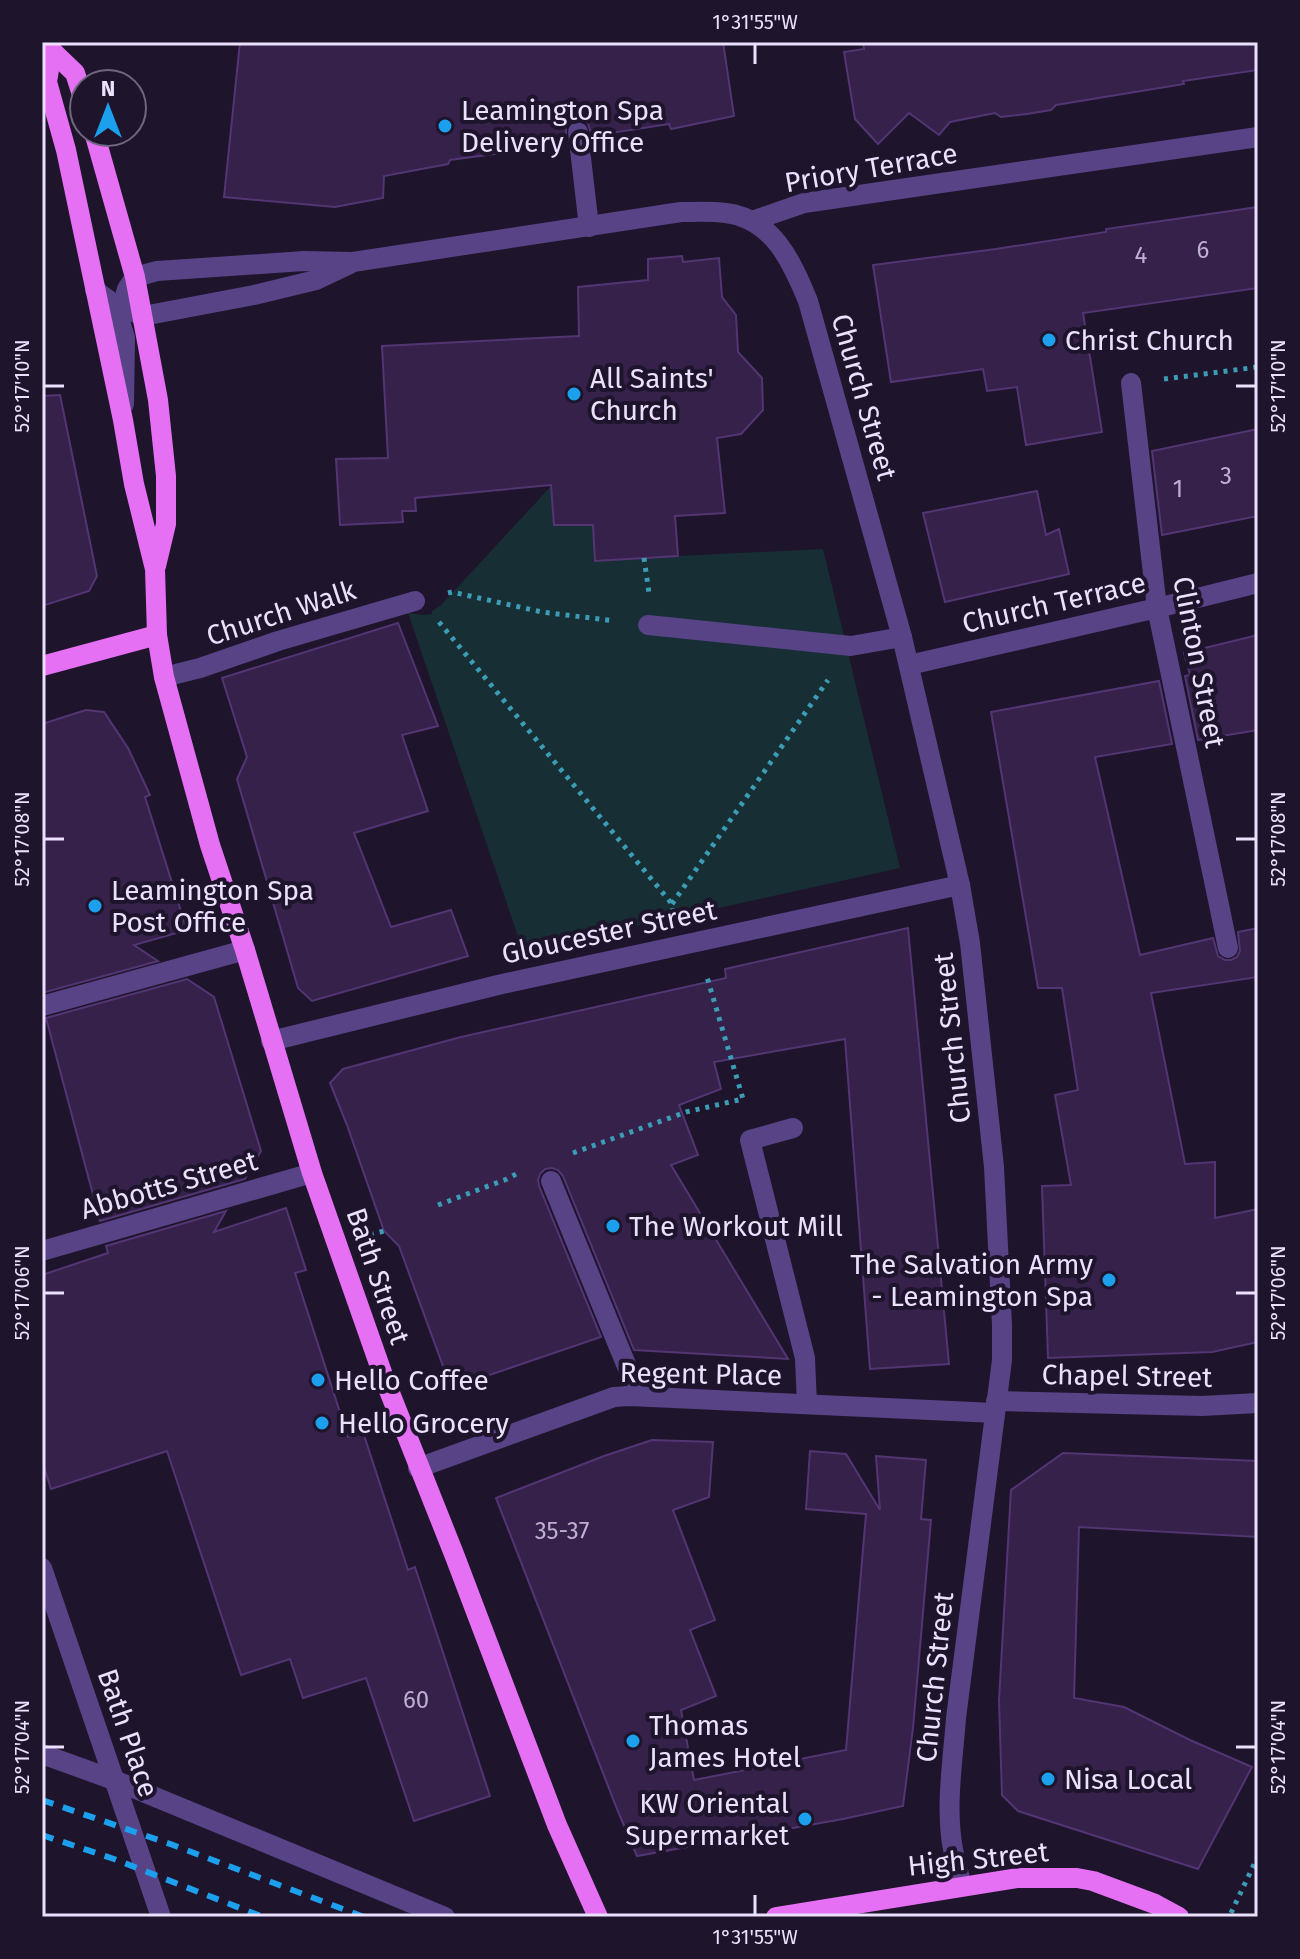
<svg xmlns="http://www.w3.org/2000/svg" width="1300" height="1959" font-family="'Fira Sans',sans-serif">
  <rect width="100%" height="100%" fill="#1e142b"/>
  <polygon fill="#172e34" points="552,485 554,524 593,522 596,560 823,549 900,868 523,951 408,613 424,615 432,614 432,611 441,605"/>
  <g fill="#35214a" stroke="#533574" stroke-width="2">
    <polygon points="240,42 723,42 734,116 671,129 669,124 592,136 588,124 582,120 576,119 566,126 566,139 551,141 552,142 510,147 510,152 450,160 448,164 384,176 383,198 335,207 224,197"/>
    <polygon points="863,42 1258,42 1258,70 1183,81 1184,84 1056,105 1051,110 1027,114 1001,117 995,113 950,122 939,135 909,113 878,144 855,119 844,52 864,49"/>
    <polygon points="1258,207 1258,288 1083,313 1102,432 1026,445 1017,387 987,391 983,369 891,382 873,265 996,249 1106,232 1106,229"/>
    <polygon points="682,256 683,262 719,258 722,297 736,315 738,352 762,378 763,410 741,434 717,438 725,513 675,516 678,556 595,561 593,525 554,525 551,485 415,498 416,511 402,511 403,522 340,525 336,459 388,458 382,346 579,336 578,287 648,280 648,259"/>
    <polygon points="60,395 97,576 89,591 42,606 42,396"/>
    <polygon points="1258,429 1258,516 1162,535 1152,451"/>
    <polygon points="1037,491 1046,535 1059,529 1069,574 945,602 923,513"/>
    <polygon points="398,623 438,726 402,735 428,811 354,833 391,927 451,910 468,956 312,1001 298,988 237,779 247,757 222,678"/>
    <polygon points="1258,635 1258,730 1198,740 1185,676 1190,675 1184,653"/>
    <polygon points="1159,681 1172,744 1095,757 1140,955 1213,938 1218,956 1225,960 1231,960 1237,957 1240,951 1238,932 1258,928 1258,977 1151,993 1185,1164 1215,1162 1215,1218 1258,1209 1258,1342 1212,1352 1048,1358 1042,1186 1071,1185 1055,1095 1078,1090 1062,988 1038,988 991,712"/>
    <polygon points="86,710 104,712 128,748 150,795 145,797 187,930 134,945 158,961 42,993 42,724"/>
    <polygon points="908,928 949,1364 870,1369 845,1039 714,1062 721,1089 679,1105 698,1155 671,1165 788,1359 634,1350 563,1176 558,1170 552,1168 545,1169 540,1174 538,1180 539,1186 601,1337 451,1388 399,1246 384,1231 347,1125 330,1083 343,1069 461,1037 726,978 725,969"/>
    <polygon points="187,979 214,997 261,1151 245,1179 100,1221 46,1018"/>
    <polygon points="286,1208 306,1270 295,1273 348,1437 363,1432 408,1570 415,1567 490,1796 414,1821 366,1678 303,1698 290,1659 241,1675 167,1451 51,1489 42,1461 42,1275 108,1253 106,1246 226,1211 214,1232"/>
    <polygon points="652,1440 713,1442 709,1497 673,1510 715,1620 690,1630 716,1696 681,1710 694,1780 846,1750 866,1514 806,1509 810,1451 846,1454 880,1510 876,1456 926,1460 921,1519 931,1520 913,1728 903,1806 843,1819 637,1856 617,1809 496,1498 604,1456"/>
    <polygon points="1063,1453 1258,1461 1258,1537 1079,1527 1074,1698 1124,1707 1190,1740 1252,1767 1198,1869 1018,1811 1002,1795 999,1700 1011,1490"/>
  </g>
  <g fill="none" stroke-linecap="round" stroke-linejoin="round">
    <g stroke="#3c9cb5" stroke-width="5" stroke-dasharray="4 6" stroke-linecap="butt">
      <polyline points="1164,379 1258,367"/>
      <polyline points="644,558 649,593"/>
      <polyline points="448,593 452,592 542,612 615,621"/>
      <polyline points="439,622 672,904 673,912"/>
      <polyline points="672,904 828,680"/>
      <polyline points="573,1153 686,1112 743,1099 707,977"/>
      <polyline points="438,1205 507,1179 518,1173"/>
      <polyline points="370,1235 384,1231"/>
      <polyline points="1231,1913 1258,1856"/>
    </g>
    <g stroke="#574386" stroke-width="20">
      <polyline points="578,132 589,227"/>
      <polyline points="752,221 804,203 1258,137"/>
      <polyline points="95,290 111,302 143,316 254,295 316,280 350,264"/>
      <polyline points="1131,383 1157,608 1228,948"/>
      <path d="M124 404 125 338 121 325 120 314 127 289 135 277 157 271 304 261 353 262 681 212C695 212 711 211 726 213 773 219 792 262 808 301L902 637 960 885 970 943 994 1167 1002 1325V1360L956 1718C953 1761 945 1807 953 1849 955 1862 959 1874 962 1886"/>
      <polyline points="648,625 851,646 902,637"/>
      <polyline points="909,665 1157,608 1258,583"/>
      <polyline points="164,677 200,668 278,641 415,601"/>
      <polyline points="42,1006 245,950"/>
      <polyline points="271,1041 502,984 960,885"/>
      <polyline points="793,1128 750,1140 805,1358 807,1404"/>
      <polyline points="551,1181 639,1396"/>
      <polyline points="42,1251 312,1173"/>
      <polyline points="996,1401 1202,1406 1258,1403"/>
      <polyline points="418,1468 614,1397 630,1396 995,1413"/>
      <polyline points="42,1568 161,1917"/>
      <polyline points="42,1754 114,1780 445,1917"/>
    </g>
    <g stroke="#e670f4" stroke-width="20">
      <polyline points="49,42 52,51 47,82 66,150 123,420 134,484 155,569 157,635 164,677 210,845 245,950 312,1173 384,1378 454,1554 557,1825 598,1917"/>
      <polyline points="52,51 75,73 84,101"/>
      <polyline points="94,132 135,277 158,400 166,476 166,524 156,566"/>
      <polyline points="42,666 157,635"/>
      <polyline points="776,1917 1017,1878 1077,1878 1093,1881 1155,1904 1179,1917"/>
    </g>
    <g stroke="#1ca0ed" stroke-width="6" stroke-dasharray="12 10" stroke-linecap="butt">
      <polyline points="42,1800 173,1845 364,1917"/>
      <polyline points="42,1835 114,1859 263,1917"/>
    </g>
  </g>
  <path fill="none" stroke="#ebe0fd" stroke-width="3" d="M755 44V64M44 386H64M1236 386H1256M44 839H64M1236 839H1256M44 1293H64M1236 1293H1256M44 1747H64M1236 1747H1256M755 1895V1915"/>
  <g fill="#1ca0ed" stroke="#1e142b" stroke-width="3">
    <circle cx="445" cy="126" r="8"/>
    <circle cx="1049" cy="340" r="8"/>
    <circle cx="574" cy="394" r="8"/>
    <circle cx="95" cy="906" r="8"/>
    <circle cx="613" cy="1226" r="8"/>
    <circle cx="1109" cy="1280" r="8"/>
    <circle cx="318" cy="1380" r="8"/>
    <circle cx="322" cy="1423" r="8"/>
    <circle cx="633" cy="1741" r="8"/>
    <circle cx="1048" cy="1779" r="8"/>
    <circle cx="805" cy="1819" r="8"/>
  </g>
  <g text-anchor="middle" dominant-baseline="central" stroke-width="8" stroke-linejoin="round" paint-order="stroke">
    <g font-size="24" fill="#beb0d0">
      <text x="1203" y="250">6</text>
      <text x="1141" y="255">4</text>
      <text x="1226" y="476">3</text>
      <text x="1178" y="489">1</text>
      <text x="562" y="1531">35-37</text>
      <text x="416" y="1700">60</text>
    </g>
    <g font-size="28" fill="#ebe0fd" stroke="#1e142b" text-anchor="start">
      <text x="461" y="110">Leamington Spa<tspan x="461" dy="32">Delivery Office</tspan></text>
      <text x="1065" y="340">Christ Church</text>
      <text x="590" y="378">All Saints'<tspan x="590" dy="32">Church</tspan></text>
      <text x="111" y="890">Leamington Spa<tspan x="111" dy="32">Post Office</tspan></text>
      <text x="629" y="1226">The Workout Mill</text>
      <text x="1093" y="1264" text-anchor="end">The Salvation Army<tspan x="1093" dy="32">- Leamington Spa</tspan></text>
      <text x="334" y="1380">Hello Coffee</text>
      <text x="338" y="1423">Hello Grocery</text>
      <text x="649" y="1725">Thomas<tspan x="649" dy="32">James Hotel</tspan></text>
      <text x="1064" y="1779">Nisa Local</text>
      <text x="789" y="1803" text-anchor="end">KW Oriental<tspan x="789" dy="32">Supermarket</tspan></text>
    </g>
    <g font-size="28" fill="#ebe0fd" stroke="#1e142b">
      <text transform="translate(871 168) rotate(-10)">Priory Terrace</text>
      <text transform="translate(864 397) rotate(74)">Church Street</text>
      <text transform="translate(1054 603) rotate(-13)">Church Terrace</text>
      <text transform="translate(281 613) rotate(-18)">Church Walk</text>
      <text transform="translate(1199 662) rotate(79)">Clinton Street</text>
      <text transform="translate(609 932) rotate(-12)">Gloucester Street</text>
      <text transform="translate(952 1038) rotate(-96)">Church Street</text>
      <text transform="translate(169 1185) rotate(-16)">Abbotts Street</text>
      <text transform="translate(378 1276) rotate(71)">Bath Street</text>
      <text transform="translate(701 1374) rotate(1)">Regent Place</text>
      <text transform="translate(1127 1376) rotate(1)">Chapel Street</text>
      <text transform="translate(935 1677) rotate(-84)">Church Street</text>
      <text transform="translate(128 1733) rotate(71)">Bath Place</text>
      <text transform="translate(978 1859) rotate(-6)">High Street</text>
    </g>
  </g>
  <rect width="1300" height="1959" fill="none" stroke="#1e142b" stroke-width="88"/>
  <g transform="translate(108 108)"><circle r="38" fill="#1e142b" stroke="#70667f" stroke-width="2"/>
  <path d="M0-6L14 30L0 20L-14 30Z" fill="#1ca0ed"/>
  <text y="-12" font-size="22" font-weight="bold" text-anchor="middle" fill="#ebe0fd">N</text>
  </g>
  <rect x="44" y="44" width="1212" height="1871" fill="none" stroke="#ebe0fd" stroke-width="3"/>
  <g font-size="20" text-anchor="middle" fill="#ebe0fd">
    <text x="755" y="29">1°31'55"W</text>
    <text transform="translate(22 386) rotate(-90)" y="7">52°17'10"N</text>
    <text transform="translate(1278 386) rotate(-90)" y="7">52°17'10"N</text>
    <text transform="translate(22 839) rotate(-90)" y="7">52°17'08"N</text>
    <text transform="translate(1278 839) rotate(-90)" y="7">52°17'08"N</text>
    <text transform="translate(22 1293) rotate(-90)" y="7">52°17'06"N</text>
    <text transform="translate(1278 1293) rotate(-90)" y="7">52°17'06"N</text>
    <text transform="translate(22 1747) rotate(-90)" y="7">52°17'04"N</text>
    <text transform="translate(1278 1747) rotate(-90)" y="7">52°17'04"N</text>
    <text x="755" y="1944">1°31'55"W</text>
  </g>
</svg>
